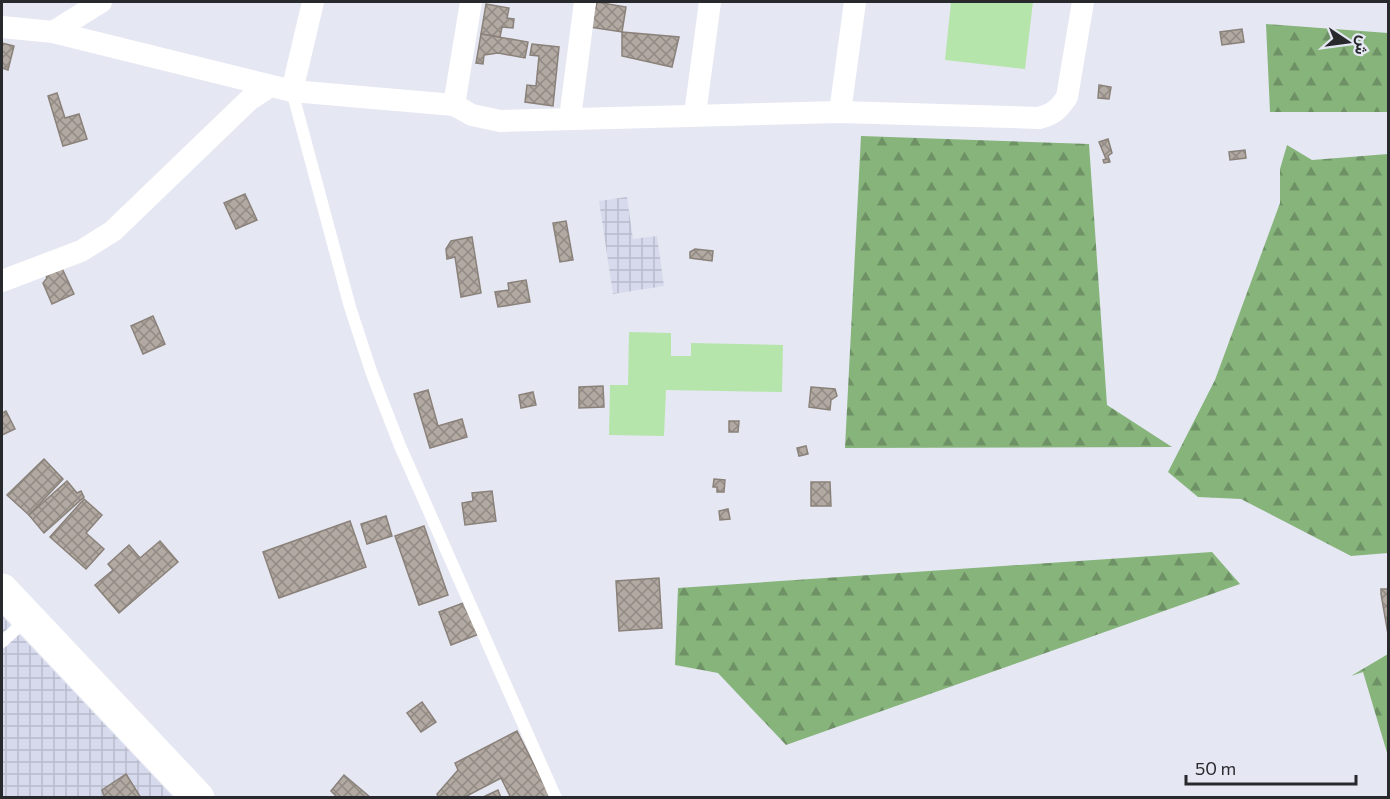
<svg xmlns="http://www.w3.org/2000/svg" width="1390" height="799" font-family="Commissioner,Vazirmatn,sans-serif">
	<defs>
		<pattern id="industrial-grid" width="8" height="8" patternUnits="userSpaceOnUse" patternTransform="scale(1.5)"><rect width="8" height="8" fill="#d6daec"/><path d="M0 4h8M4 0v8" fill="none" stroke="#b8bbcb"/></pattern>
		<pattern id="forest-firs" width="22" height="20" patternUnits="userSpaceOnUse" patternTransform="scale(1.5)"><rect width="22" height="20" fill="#86b47b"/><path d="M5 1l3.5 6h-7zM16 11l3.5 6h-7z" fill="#6e9265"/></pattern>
		<pattern id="building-cross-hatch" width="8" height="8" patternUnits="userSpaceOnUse" patternTransform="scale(1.5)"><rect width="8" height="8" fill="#b2aaa2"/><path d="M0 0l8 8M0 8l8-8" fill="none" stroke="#918a84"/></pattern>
	</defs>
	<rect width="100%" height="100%" fill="#e5e7f2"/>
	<!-- industrial -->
	<g fill="url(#industrial-grid)">
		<polygon points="627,197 633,239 657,236 664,286 613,294 599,201"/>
		<polygon points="2,616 173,797 2,797"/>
	</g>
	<!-- forest -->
	<g fill="url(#forest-firs)">
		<polygon points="1266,24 1388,33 1388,112 1270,112"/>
		<polygon points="861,136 1089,144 1107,405 1172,447 845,448"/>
		<polygon points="1287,145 1312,160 1388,154 1388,553 1351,556 1241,499 1198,497 1168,472 1215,380 1280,203 1280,169"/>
		<polygon points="1212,552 1240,584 786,745 718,673 675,665 678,588"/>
		<polygon points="1388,654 1388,756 1363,672 1351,676"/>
	</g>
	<!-- park -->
	<g fill="#b6e5ab">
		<polygon points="951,2 1033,2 1025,69 945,60"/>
		<polygon points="629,332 671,333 671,356 691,356 691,343 783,345 782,392 666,390 664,436 609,435 610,385 628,385"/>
	</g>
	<!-- building -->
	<g fill="url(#building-cross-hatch)" stroke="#8a817a" stroke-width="1.5">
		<polygon points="597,2 626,7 622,32 590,27 589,7 596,8"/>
		<polygon points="486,4 509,8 507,18 514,19 513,28 502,27 500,37 481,34"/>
		<polygon points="1242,29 1244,42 1222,45 1220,32"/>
		<polygon points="622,32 679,37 672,67 622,56"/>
		<polygon points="481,34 528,42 525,58 498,53 484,55 483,64 476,63"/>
		<polygon points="2,43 14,46 8,70 2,68"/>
		<polygon points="532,44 559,47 553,106 525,102 527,85 536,86 539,56 530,55"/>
		<polygon points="1099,85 1111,87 1109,99 1098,98"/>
		<polygon points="57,93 65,118 79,114 87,139 63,146 48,96"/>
		<polygon points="1108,139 1112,153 1108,156 1110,162 1104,163 1103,160 1106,159 1099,142"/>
		<polygon points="1245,150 1246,158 1230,160 1229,152"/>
		<polygon points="245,194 257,220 236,229 224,203"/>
		<polygon points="566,221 573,260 560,262 553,223"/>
		<polygon points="472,237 481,293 461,297 455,257 447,259 446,249 451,241"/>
		<polygon points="695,249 713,251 712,261 690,258 690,252"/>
		<polygon points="60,264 74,294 52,304 43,283 47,278 44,271"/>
		<polygon points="526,280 530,302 498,307 495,292 509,290 508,283"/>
		<polygon points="153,316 165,344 143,354 131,326"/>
		<polygon points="603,386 604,407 579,408 579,387"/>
		<polygon points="811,387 835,389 837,396 831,400 830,410 809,407"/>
		<polygon points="428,390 438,426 462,419 467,437 430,448 414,394"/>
		<polygon points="533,392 536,405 521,408 519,395"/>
		<polygon points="6,411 15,429 2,435 2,413"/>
		<polygon points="729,421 739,421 738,432 729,432"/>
		<polygon points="806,446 808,454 799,456 797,448"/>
		<polygon points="44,459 63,479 29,515 7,495"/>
		<polygon points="714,479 725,480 724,492 717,492 717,487 713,487"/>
		<polygon points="67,481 77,493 81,491 84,497 44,533 29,515"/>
		<polygon points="811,482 830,482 831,506 811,506"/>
		<polygon points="492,491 496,521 465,525 462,503 473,501 472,493"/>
		<polygon points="84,499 102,515 86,533 104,549 86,569 50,537"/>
		<polygon points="728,509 730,519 720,520 719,511"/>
		<polygon points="386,516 392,536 367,544 361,524"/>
		<polygon points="350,521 366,567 279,598 263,552"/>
		<polygon points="424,526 448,595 419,605 395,536"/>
		<polygon points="160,541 178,562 119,613 95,585 113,570 108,564 129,545 140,558"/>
		<polygon points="659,578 662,628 619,631 616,581"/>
		<polygon points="1381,589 1388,589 1388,634 1381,594"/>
		<polygon points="466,602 479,634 451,645 439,612"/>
		<polygon points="422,702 436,722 421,732 407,713"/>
		<polygon points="517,731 551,798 511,798 501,778 463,798 439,798 437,794 458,770 455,763"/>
		<polygon points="126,774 141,798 105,798 102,790"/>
		<polygon points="344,775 370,797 370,798 338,798 331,791"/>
		<polygon points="498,790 501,798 481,798"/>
	</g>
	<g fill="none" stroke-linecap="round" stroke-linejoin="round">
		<!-- lane -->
		<g stroke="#fff" stroke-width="12">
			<polyline points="292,91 350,307 372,374 400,446 556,798"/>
			<polyline points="2,642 27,619"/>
		</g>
		<!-- street -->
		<g stroke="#fff" stroke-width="22">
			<path d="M2 27 53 32 292 91 454 105 472 115 500 121 840 112 1039 118C1054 114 1059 109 1067 97L1083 2"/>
			<polyline points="53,32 101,2"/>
			<polyline points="292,91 313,2"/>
			<polyline points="454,105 471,2"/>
			<polyline points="840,112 855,2"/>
			<polyline points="695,114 710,2"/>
			<polyline points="570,118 585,2"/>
			<polyline points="2,281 81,251 113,231 249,100 270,86"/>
		</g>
		<!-- secondary -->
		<polyline stroke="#fff" stroke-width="33" points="2,590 198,798"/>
	</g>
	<!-- border -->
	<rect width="1390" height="799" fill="none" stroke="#28292d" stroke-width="6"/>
	<!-- north arrow -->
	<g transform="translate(1348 42) rotate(103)" stroke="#e5e7f2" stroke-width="4.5" paint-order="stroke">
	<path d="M0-4.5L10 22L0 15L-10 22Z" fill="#28292d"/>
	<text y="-9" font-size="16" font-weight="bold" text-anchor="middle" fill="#28292d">ش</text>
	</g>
	<!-- scale -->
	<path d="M1186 775v9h170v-9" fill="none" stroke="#28292d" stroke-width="3"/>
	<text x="1195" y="775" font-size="18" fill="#28292d" stroke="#e5e7f2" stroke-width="4.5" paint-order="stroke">50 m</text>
</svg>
